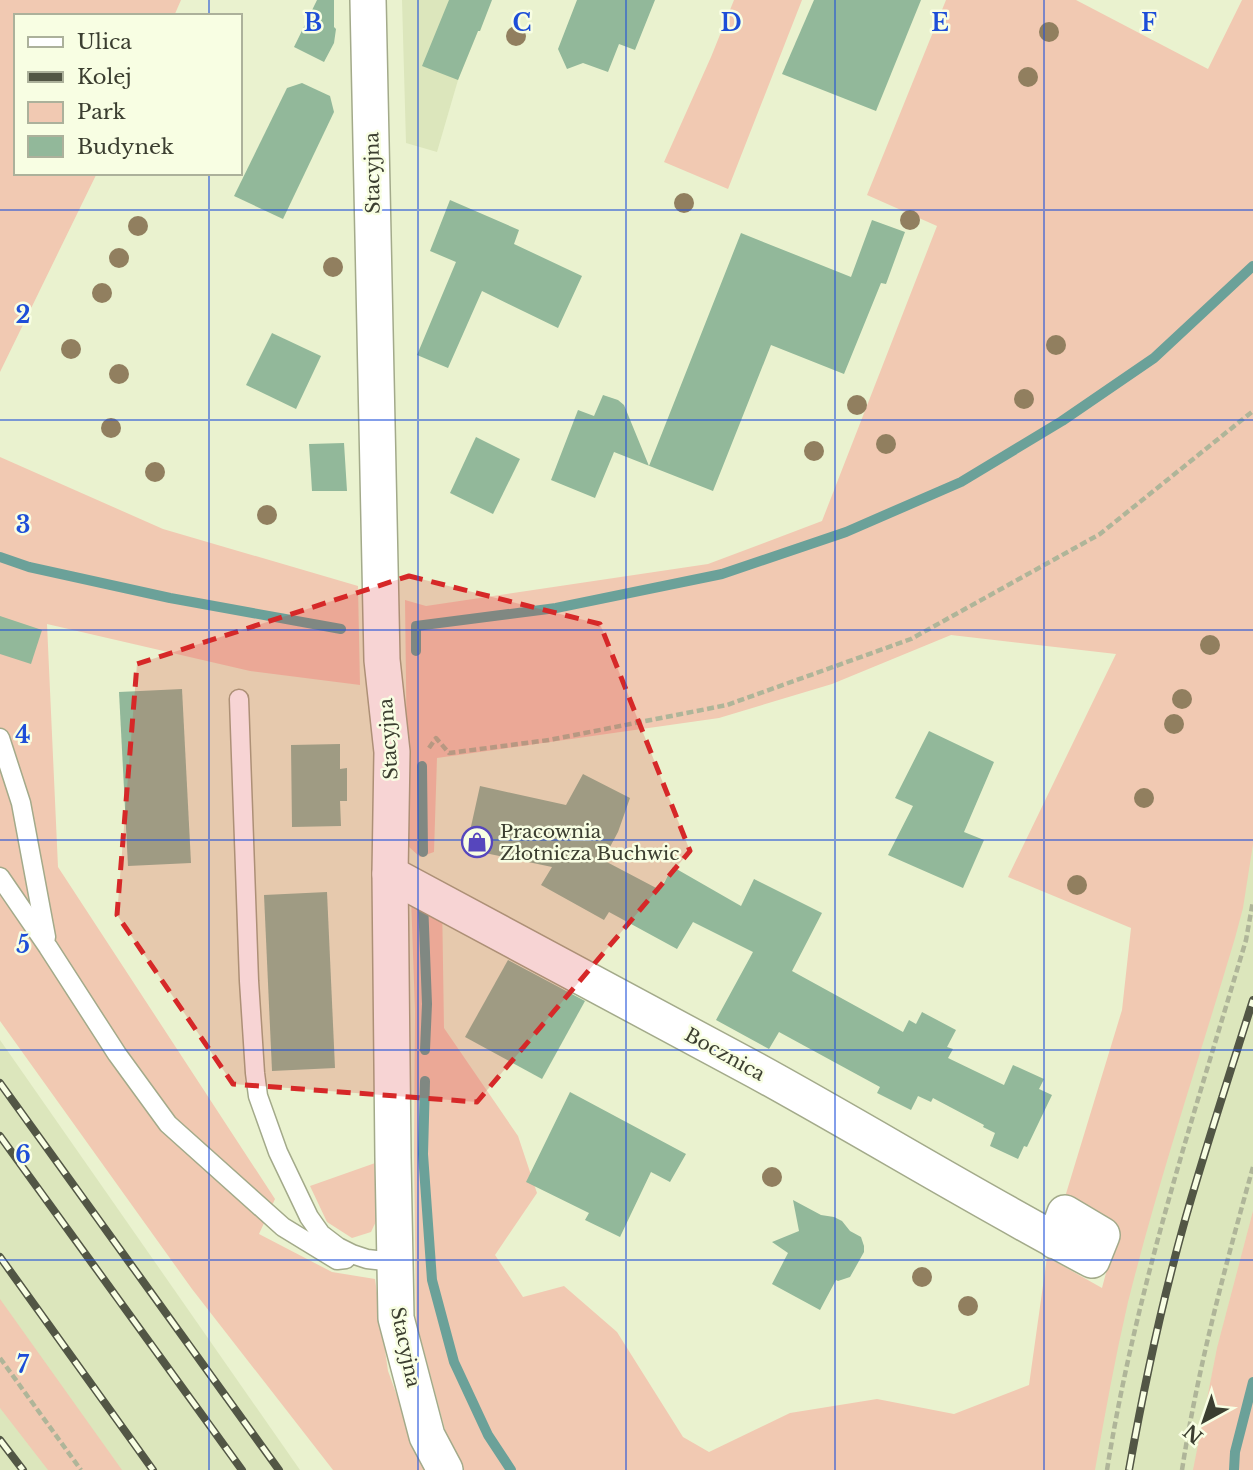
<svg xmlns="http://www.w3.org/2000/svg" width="1253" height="1470" font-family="'Libre Baskerville',serif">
	<rect width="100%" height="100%" fill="#eaf2cf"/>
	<!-- built -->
	<g fill="#dce6bc">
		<polygon points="402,0 491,0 480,31 478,31 458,80 437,152 406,143"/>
		<polygon points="1253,801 1253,1470 1083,1470"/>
		<polygon points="0,1040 300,1470 0,1470"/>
	</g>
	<!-- green -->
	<g fill="#f1c9b2">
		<polygon points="0,0 181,0 174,16 16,16 16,173 97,173 0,372"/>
		<polygon points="734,0 802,0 728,189 664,162 711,57"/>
		<path d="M946 0H1076L1208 69 1242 0H1253V844L1243 908 1235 938C1199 1059 1159 1179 1128 1302 1115 1358 1105 1414 1095 1470H464L448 1441 416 1321 414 1152 415 1011 411 897 442 898 444 1028 518 1136 537 1193 495 1255 523 1297 564 1286 617 1332 683 1437 709 1452 790 1413 877 1399 954 1414 1029 1385 1047 1257 1102 1288 1116 1235 1065 1197 1122 1010 1131 928 1008 877 1116 654 951 635 832 684 719 718 437 758 434 852 420 857 408 846 405 600 426 606 708 564 822 521 937 226 867 195Z"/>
		<polygon points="0,457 163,529 358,586 360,685 250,671 47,624 58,867 275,1199 259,1234 332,1272 375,1279 388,1371 424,1470 333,1470 192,1289 0,1021"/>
		<polygon points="378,1162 380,1213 371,1232 352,1238 327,1222 310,1186"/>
		<polygon points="1253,1211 1253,1470 1193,1470 1217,1348"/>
		<polygon points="0,1299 122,1470 48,1470 0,1408"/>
	</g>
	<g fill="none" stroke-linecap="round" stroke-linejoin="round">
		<!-- stream -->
		<g stroke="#6ba199" stroke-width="10">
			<polyline points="0,557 29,567 170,598 341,629"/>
			<polyline points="416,651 416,626 556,608 722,574 846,532 961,482 1062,421 1154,358 1253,266"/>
			<polyline points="422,766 423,852"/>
			<polyline points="423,901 427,1004 425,1050"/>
			<polyline points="425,1081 423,1154 432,1280 454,1362 488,1435 511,1470"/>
			<polyline points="1234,1470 1235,1452 1253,1382"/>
		</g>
	</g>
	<!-- building -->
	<g fill="#92b89a">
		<polygon points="317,0 334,0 334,27 336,29 334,43 324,62 294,47"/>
		<polygon points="449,0 492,0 480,31 478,31 458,80 422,66"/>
		<polygon points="577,0 655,0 635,50 619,44 608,72 583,63 567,69 558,49"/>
		<polygon points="814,0 921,0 876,111 782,74"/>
		<polygon points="302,83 330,96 334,112 283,219 234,196 287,88"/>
		<polygon points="450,200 519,230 514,244 582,276 558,328 482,291 448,368 417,355 456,262 430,251"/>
		<polygon points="872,220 905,232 886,284 881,283 844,374 771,345 713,491 614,452 595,498 551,480 578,410 594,416 603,395 618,400 624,405 649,466 741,233 851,277"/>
		<polygon points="272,333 321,356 296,409 246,385"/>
		<polygon points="476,437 520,459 493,514 450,493"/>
		<polygon points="344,443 347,491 312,491 309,444"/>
		<polygon points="0,616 42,630 31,664 0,654"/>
		<polygon points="182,689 191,863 128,866 119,692"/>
		<polygon points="929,731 994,762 964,832 984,840 963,888 888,855 913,806 895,798"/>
		<polygon points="340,744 340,769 347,768 347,801 340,801 341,826 292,827 291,745"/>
		<polygon points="583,774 630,798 618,832 603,860 660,890 673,867 741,906 754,879 822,913 792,971 903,1032 909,1020 916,1024 922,1012 956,1030 947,1047 953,1049 948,1058 1004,1085 1013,1065 1044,1079 1039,1089 1052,1095 1027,1147 1024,1146 1018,1159 990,1146 995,1133 983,1127 984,1125 933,1098 931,1102 918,1096 911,1110 877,1093 880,1087 779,1032 769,1049 716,1020 753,952 693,922 677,949 609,912 604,920 541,885 552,867 466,849 480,786 566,805"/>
		<polygon points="327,892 335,1068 272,1071 264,895"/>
		<polygon points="508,960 585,1001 542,1079 465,1037"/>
		<polygon points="570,1092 686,1154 670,1182 651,1172 620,1237 585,1220 589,1213 526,1182"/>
		<polygon points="793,1200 821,1215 834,1217 842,1221 850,1231 861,1237 864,1246 864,1252 850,1277 838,1281 836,1280 820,1310 772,1284 788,1253 772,1242 799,1231"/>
	</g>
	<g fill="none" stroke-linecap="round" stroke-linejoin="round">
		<!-- service casing -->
		<g stroke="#a3aa8a" stroke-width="21">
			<g id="service">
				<polyline points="239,699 249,981 255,1073 258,1096 278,1152 309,1217 321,1234 338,1247 352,1254 367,1259 394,1262"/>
				<polyline points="0,738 21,803 46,937"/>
				<polyline points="0,877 48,947 117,1054 168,1124 283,1227 337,1260 346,1259"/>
			</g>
		</g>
		<!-- minor casing -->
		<g stroke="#a3aa8a" stroke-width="38">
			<g id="minor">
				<polyline points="368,0 382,660 392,752 390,874 393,1158 396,1318 427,1436 445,1470"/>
				<path d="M390 874C512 939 634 1004 755 1070 868 1132 978 1200 1092 1260L1102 1235 1065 1213 1055 1241"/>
			</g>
		</g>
		<!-- path -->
		<g stroke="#afb599" stroke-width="4.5" stroke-dasharray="7 3.5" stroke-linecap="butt">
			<polyline points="429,748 436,738 449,753 549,740 727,705 911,639 1100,534 1253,411"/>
			<polyline points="0,1358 81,1470"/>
			<path d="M1107 1470C1136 1289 1194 1115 1246 940L1253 901"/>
			<path d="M1182 1470C1198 1367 1225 1267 1253 1167"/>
		</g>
		<!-- service -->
		<use href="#service" stroke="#fff" stroke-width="18"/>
		<!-- minor -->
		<use href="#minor" stroke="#fff" stroke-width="35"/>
		<!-- rail casing -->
		<g stroke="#525645" stroke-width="8">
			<g id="rail">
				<polyline points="0,1083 279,1470"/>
				<polyline points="0,1136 242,1470"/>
				<polyline points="0,1257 153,1470"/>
				<polyline points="0,1440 23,1470"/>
				<path d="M1129 1470C1144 1386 1162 1302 1185 1220 1206 1146 1230 1073 1253 1000"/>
			</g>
		</g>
		<!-- rail -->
		<use href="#rail" stroke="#f8fee3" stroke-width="5" stroke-dasharray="16" stroke-linecap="butt"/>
	</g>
	<!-- trees -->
	<g fill="#917f5f">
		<circle cx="1049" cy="32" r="10"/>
		<circle cx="516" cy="36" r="10"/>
		<circle cx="1028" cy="77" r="10"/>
		<circle cx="684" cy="203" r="10"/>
		<circle cx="910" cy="220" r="10"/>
		<circle cx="138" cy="226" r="10"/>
		<circle cx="119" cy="258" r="10"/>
		<circle cx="333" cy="267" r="10"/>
		<circle cx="102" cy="293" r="10"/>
		<circle cx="1056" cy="345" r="10"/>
		<circle cx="71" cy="349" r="10"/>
		<circle cx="119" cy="374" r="10"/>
		<circle cx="1024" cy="399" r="10"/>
		<circle cx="857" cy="405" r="10"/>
		<circle cx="111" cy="428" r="10"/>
		<circle cx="886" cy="444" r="10"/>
		<circle cx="814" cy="451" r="10"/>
		<circle cx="155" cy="472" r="10"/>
		<circle cx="267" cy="515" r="10"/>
		<circle cx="1210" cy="645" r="10"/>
		<circle cx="1182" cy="699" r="10"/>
		<circle cx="1174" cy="724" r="10"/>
		<circle cx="1144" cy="798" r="10"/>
		<circle cx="1077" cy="885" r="10"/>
		<circle cx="772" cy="1177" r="10"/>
		<circle cx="922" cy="1277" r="10"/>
		<circle cx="968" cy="1306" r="10"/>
	</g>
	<!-- marked area -->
	<path fill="#d62828" fill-opacity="0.2" stroke="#d62828" stroke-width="5" stroke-dasharray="14 9" stroke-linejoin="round" d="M409 576 600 624 690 851 477 1102 233 1084 117 915 137 664Z"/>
	<!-- grid -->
	<path fill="none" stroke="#1d4ed8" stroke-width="2" stroke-opacity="0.55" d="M209 0V16M418 0V1470M626 0V1470M835 0V1470M1044 0V1470M209 173V1470M0 210H1253M0 420H1253M0 630H1253M0 840H1253M0 1050H1253M0 1260H1253"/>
	<!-- icons -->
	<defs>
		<g id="shop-ring" transform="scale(1.575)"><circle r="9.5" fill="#f8fee3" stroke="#5646bd" stroke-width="1.5"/><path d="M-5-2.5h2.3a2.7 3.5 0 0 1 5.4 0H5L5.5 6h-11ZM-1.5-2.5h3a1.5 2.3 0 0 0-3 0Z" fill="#5646bd"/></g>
	</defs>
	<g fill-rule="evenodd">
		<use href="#shop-ring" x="477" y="842"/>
	</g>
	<g text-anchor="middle" stroke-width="5" stroke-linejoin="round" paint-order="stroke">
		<!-- street labels -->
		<g font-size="19" fill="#3b3e30" stroke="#f8fee3">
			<text transform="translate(372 173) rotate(-91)" y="7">Stacyjna</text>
			<text transform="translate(388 739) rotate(-94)" y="7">Stacyjna</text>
			<text transform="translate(725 1054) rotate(29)" y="7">Bocznica</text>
			<text transform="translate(406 1347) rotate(78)" y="7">Stacyjna</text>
		</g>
		<!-- poi labels -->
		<g font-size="19" fill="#3b3e30" stroke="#f8fee3" text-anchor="start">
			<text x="500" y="838">Pracownia<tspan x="500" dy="22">Złotnicza Buchwic</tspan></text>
		</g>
	</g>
	<g font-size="23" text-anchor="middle" font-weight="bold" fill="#1d4ed8" stroke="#f8fee3" stroke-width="5" stroke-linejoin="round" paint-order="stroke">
		<text x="313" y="31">B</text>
		<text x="522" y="31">C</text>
		<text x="731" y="31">D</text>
		<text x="940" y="31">E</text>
		<text x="1149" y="31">F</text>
		<text x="23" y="323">2</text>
		<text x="23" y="533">3</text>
		<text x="23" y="743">4</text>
		<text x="23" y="953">5</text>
		<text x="23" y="1163">6</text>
		<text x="23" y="1373">7</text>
	</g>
	<!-- legend -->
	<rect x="14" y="14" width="228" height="161" fill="#f8fee3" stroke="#acb19b" stroke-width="2"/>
	<rect x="28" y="37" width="35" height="10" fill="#ffffff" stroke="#acb19b" stroke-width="2"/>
	<text x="77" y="49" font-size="21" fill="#3b3e30">Ulica</text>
	<rect x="28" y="72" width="35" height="10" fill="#525645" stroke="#acb19b" stroke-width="2"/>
	<text x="77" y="84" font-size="21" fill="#3b3e30">Kolej</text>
	<rect x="28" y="102" width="35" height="21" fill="#f1c9b2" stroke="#acb19b" stroke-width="2"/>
	<text x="77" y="119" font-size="21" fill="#3b3e30">Park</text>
	<rect x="28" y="136" width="35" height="21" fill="#92b89a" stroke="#acb19b" stroke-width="2"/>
	<text x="77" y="154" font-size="21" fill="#3b3e30">Budynek</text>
	<!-- north arrow -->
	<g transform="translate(1204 1421) rotate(220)" stroke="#f8fee3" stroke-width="5" paint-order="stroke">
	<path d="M0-5L12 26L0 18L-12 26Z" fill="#3b3e30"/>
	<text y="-10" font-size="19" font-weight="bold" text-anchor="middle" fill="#3b3e30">N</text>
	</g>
</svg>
